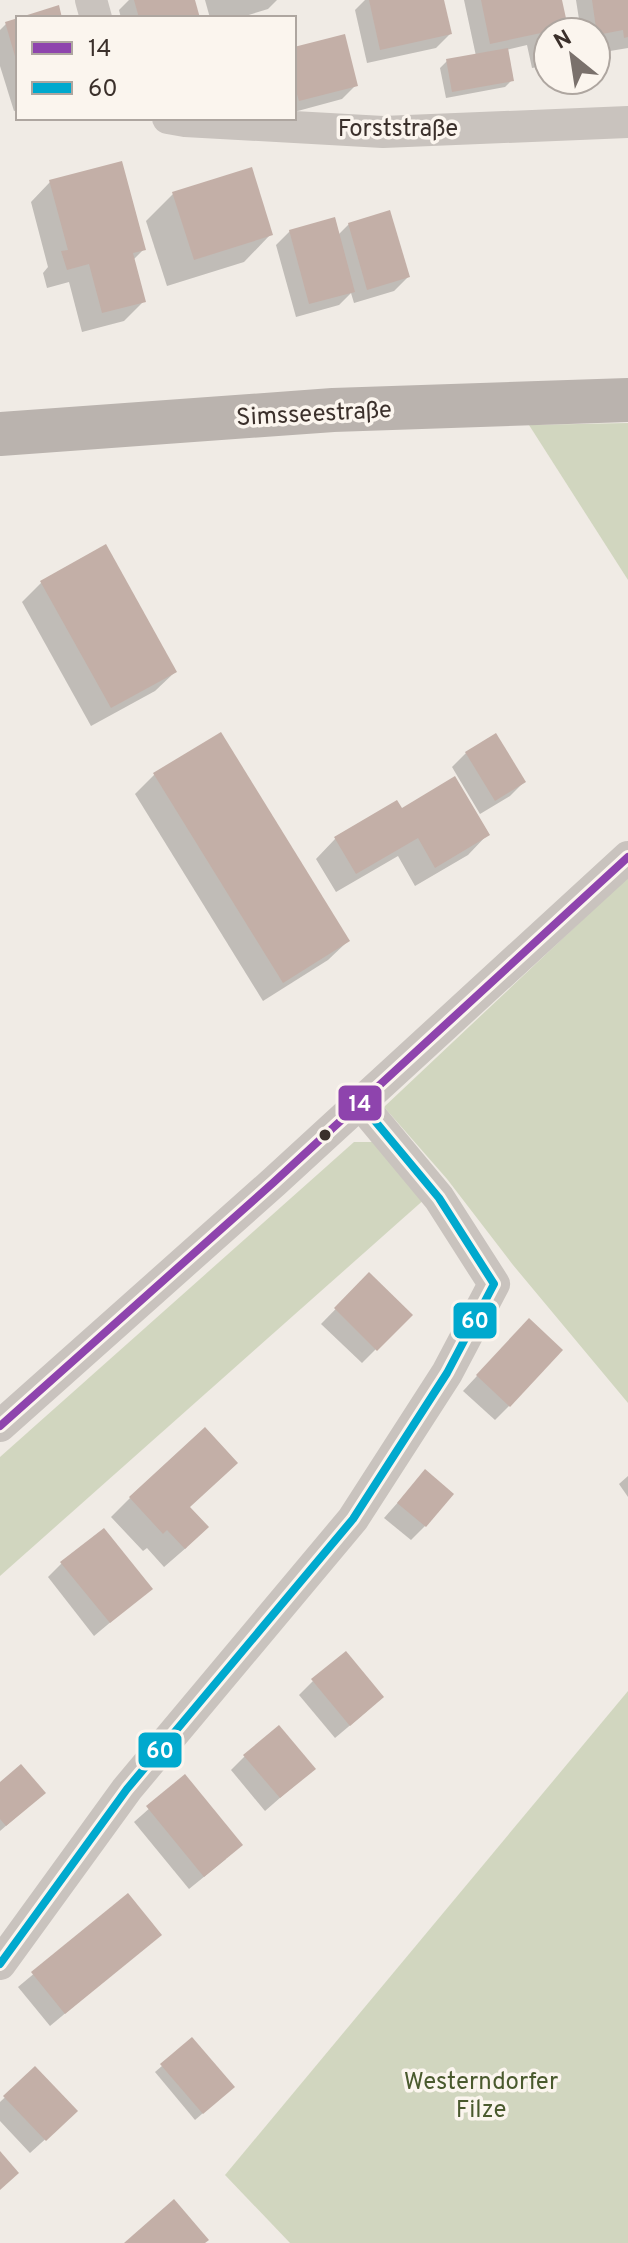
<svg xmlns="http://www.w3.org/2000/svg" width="628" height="2243" font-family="Overpass,sans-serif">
	<rect width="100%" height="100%" fill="#f0ebe5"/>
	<!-- green -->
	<g fill="#d1d6bf">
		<polygon points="628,423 628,580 529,425"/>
		<polygon points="628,877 628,1403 513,1265 447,1179 384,1107"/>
		<polygon points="354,1142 373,1142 427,1197 0,1576 0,1457"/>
		<polygon points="628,1691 628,2243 290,2243 225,2175"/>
	</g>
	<!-- shadow -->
	<g fill="#0003">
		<polygon points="129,0 193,0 198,18 121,18 119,10"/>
		<polygon points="205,0 277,0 268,9 239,18 210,18"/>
		<polygon points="365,0 442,0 450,34 436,48 367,63 355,10"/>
		<polygon points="464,0 560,0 567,32 548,32 548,65 532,68 527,45 506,50 512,80 505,87 446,98 440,68 447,61 476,56"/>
		<polygon points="576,0 628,0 628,48 610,51 609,43 596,46 596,32 581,32"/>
		<polygon points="18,20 18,110 14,111 0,66 0,30 6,24"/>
		<polygon points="294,49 356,85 342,99 294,112"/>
		<polygon points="50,182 144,249 133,260 144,301 124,321 82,332 69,282 47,288 43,273 48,267 31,202"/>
		<polygon points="173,194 271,234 244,262 167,286 146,221"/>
		<polygon points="349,224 408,277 394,291 354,303 351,293 339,305 296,317 276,245 290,231 338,235"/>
		<polygon points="42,582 175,672 155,691 91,726 22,602"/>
		<polygon points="466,753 524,782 510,796 480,814 452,767"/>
		<polygon points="155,774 348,941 328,960 263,1001 135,794"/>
		<polygon points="401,810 487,835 468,855 415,886 398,856 336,892 316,859 335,839"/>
		<polygon points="369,1275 410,1315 362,1363 321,1324"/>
		<polygon points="515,1335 509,1406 495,1420 463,1391"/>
		<polygon points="425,1472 425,1526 411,1540 384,1518"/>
		<polygon points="628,1476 628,1497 619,1484"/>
		<polygon points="130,1498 188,1508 187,1547 164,1567 147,1548 143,1551 111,1517"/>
		<polygon points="62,1563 150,1589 94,1636 48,1577"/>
		<polygon points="313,1681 367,1711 335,1738 299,1695"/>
		<polygon points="245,1756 313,1769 265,1811 231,1770"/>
		<polygon points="185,1777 226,1859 189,1889 134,1822"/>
		<polygon points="0,1785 29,1806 0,1831"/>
		<polygon points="127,1896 159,1935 50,2026 18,1987"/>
		<polygon points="162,2066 225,2094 195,2120 155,2072"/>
		<polygon points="35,2069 61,2125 30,2153 0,2121 0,2102"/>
	</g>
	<!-- building -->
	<g fill="#c3afa7">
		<polygon points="134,0 195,0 200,18 139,18"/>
		<polygon points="369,0 444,0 452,34 380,50"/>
		<polygon points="481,0 562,0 569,32 548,32 548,58 541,33 490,44"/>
		<polygon points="592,0 628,0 628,37 624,38 623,30 597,35"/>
		<polygon points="59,5 62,18 21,18 21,17"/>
		<polygon points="18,18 18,63 17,63 5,22"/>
		<polygon points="345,34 358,86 299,101 294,84 294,47"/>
		<polygon points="508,48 514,81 452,92 446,59"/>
		<polygon points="122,161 146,250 133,253 146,302 102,313 89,264 67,270 61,251 68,250 49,180"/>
		<polygon points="252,167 273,235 194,260 172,192"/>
		<polygon points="390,210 410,277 367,290 348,223"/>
		<polygon points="335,217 355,292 309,304 289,230"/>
		<polygon points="106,544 177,672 111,708 40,581"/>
		<polygon points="221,732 350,941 283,983 153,773"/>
		<polygon points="496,733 526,782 495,801 465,752"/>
		<polygon points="455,776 490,835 435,868 418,838 356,874 334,837 397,800 402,808"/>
		<polygon points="369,1272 413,1315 377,1351 334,1308"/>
		<polygon points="529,1318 563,1350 510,1407 476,1375"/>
		<polygon points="205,1427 238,1463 190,1507 209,1527 185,1549 167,1530 163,1534 129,1497"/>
		<polygon points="425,1469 454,1494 426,1527 397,1503"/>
		<polygon points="104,1528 153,1589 110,1623 60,1562"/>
		<polygon points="346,1651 384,1697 350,1726 311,1679"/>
		<polygon points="279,1725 316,1769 280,1798 243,1755"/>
		<polygon points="21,1764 46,1793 6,1826 0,1819 0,1782"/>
		<polygon points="185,1774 243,1845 204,1877 146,1806"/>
		<polygon points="128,1893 162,1935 65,2014 31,1972"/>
		<polygon points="192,2037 235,2087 203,2114 160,2064"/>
		<polygon points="35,2066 78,2111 46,2141 3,2096"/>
		<polygon points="0,2151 19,2173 0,2190"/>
		<polygon points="174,2199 209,2240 205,2243 124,2243"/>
	</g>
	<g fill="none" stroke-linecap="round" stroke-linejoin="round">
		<!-- street -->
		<g stroke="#c9c3be" stroke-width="32">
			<polyline points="91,0 96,18"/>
			<polyline points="168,118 185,121 383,132 628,122"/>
			<polyline points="0,1426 274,1182 628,857"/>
			<polyline points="0,1964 127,1789 353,1519 447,1373 494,1284 439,1198 360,1103"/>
		</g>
		<!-- secondary -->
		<polyline stroke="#bab3ae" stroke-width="44" points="0,434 333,410 628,400"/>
		<!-- bus-1 casing -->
		<g stroke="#fbf5ee" stroke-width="14">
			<polyline id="bus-1" points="0,1426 274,1182 628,857"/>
		</g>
		<!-- bus-2 casing -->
		<g stroke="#fbf5ee" stroke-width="14">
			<polyline id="bus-2" points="0,1964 127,1789 353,1519 447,1373 494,1284 439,1198 360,1103"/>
		</g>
		<!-- bus-1 -->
		<use href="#bus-1" stroke="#8e44ad" stroke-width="8"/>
		<!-- bus-2 -->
		<use href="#bus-2" stroke="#00a9ce" stroke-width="8"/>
	</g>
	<!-- markers -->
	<circle fill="#3b302b" stroke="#fbf5ee" stroke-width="3" cx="325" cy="1135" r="7"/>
	<g text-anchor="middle" stroke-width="7" stroke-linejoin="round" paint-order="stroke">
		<!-- street labels -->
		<g font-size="24" fill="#3b302b" stroke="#fbf5ee">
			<text x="398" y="136">Forststraße</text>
			<text transform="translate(314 413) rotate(-3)" y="8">Simsseestraße</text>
		</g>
		<!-- park labels -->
		<g font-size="24" fill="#4a5a2e" stroke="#fbf5ee">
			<text x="481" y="2089">Westerndorfer<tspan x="481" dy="28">Filze</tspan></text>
		</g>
	</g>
	<g stroke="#fbf5ee" stroke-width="3">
		<rect x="337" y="1084" width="46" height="38" rx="8" fill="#8e44ad"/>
		<rect x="452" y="1301" width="46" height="39" rx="8" fill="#00a9ce"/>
		<rect x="137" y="1731" width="46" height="38" rx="8" fill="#00a9ce"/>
	</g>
	<g font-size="22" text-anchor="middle" font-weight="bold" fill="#fff">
		<text x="360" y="1111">14</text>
		<text x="475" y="1328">60</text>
		<text x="160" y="1758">60</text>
	</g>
	<!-- legend -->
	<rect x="16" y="16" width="280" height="104" fill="#fbf5ee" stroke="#aea6a0" stroke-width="2"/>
	<rect x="32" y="42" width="40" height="12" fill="#8e44ad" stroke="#aea6a0" stroke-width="2"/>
	<text x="88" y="56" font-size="24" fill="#3b302b">14</text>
	<rect x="32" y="82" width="40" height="12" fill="#00a9ce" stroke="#aea6a0" stroke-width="2"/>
	<text x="88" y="96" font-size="24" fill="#3b302b">60</text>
	<!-- north arrow -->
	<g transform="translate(572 56) rotate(330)"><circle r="38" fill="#fbf5ee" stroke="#aea6a0" stroke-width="2"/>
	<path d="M0-6L14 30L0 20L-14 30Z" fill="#7a716c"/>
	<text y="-12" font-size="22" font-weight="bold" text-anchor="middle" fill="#3b302b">N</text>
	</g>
</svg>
